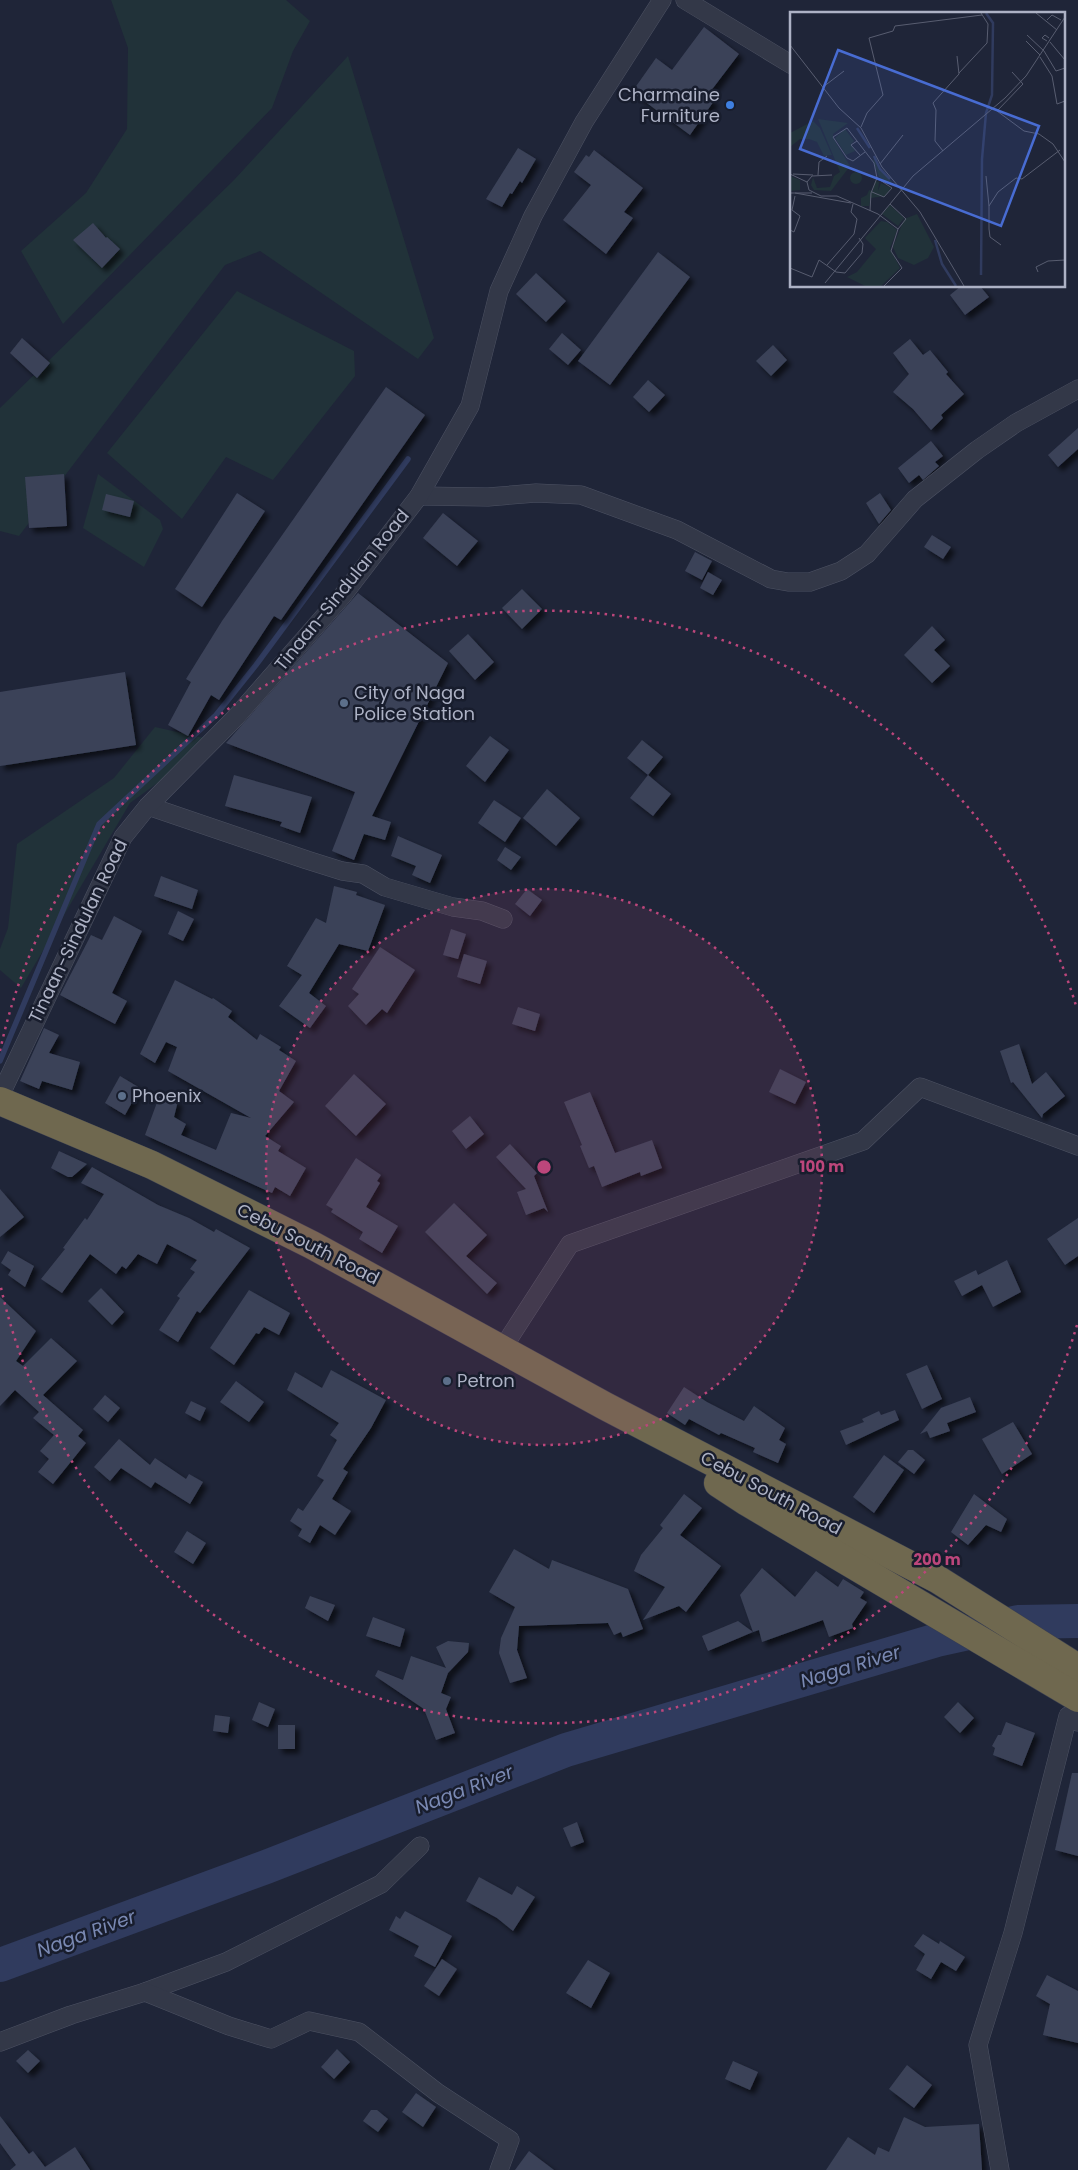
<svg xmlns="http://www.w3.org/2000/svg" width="1078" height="2170" font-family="Poppins,sans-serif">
	<defs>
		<filter id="shadow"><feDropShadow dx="4.5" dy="4.5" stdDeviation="2.5" flood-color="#0009"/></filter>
	</defs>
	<rect width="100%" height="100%" fill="#1f2538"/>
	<!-- green -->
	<g fill="#213239">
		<polygon points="111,0 286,0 310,21 293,51 272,108 63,324 21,251 86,193 127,129 128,48"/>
		<polygon points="348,56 434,338 418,359 260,251 225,265 19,536 0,531 0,408 234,180"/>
		<polygon points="237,291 354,351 355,376 273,480 226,457 182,519 107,453"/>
		<polygon points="98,474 160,520 163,529 144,567 83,528"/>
		<polygon points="155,727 204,738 167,776 130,803 21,988 0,970 0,949 8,928 17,844 114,778"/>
	</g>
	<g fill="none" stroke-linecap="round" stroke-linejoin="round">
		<!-- stream -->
		<polyline stroke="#303b5e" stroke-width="5.5" points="0,1061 99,824 216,715 256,665 408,459"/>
		<!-- river -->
		<polyline stroke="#303b5e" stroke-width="34" points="0,1965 266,1867 566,1750 937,1640 1018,1622 1078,1621"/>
	</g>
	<!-- building -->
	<g fill="#3b4258" filter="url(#shadow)">
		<polygon points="704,27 739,54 707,96 714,101 690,135 632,92 656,58 672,70"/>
		<polygon points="518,148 536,159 522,183 520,181 512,194 510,193 502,207 486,199"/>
		<polygon points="594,150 643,188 624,212 633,218 606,254 563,220 591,185 574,172 586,155 589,157"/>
		<polygon points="93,223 106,238 107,237 120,249 102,268 73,240"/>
		<polygon points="658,252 690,277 610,385 578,361"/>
		<polygon points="536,273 566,301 546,322 516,294"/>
		<polygon points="961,286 980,286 989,297 965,315 950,295"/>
		<polygon points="562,333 581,350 568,365 549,349"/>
		<polygon points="22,338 50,363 37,378 10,353"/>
		<polygon points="910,339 923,355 930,350 948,372 946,374 964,394 941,415 943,418 931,430 913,409 893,392 909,374 893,353"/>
		<polygon points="773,345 787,360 771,376 756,361"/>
		<polygon points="648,380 665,395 649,412 633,397"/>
		<polygon points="386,387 425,415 281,620 274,616 219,700 211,695 188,736 168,725 191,682 186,679 222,621"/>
		<polygon points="1078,428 1078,449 1058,467 1048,455"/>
		<polygon points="931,441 943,456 935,462 939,466 923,480 919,475 909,483 898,468"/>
		<polygon points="64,474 67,526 29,528 25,477"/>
		<polygon points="237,493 265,511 202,607 175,589"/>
		<polygon points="880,493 891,510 879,524 866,503"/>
		<polygon points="106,494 134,501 130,517 102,510"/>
		<polygon points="443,513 478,541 457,566 423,538"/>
		<polygon points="932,535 951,547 943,559 924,547"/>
		<polygon points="695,552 712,561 702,580 685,571"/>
		<polygon points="708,572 722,580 713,595 700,588"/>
		<polygon points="522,589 542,609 522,629 502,608"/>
		<polygon points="358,593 448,663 372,816 391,822 385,840 364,834 354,860 332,851 355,792 226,743"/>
		<polygon points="932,626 945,640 934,650 950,666 932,683 904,655"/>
		<polygon points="468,634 494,662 475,680 449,651"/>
		<polygon points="125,672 136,745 0,766 0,692"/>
		<polygon points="490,736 509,750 485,782 466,766"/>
		<polygon points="642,740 663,757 648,775 627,758"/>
		<polygon points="234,775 312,797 300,833 280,826 282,822 225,806"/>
		<polygon points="648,775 671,794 653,816 630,798"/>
		<polygon points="547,789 580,818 556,846 523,818"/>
		<polygon points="494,800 521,818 505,842 478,823"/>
		<polygon points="398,836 442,855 430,883 412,875 416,866 391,856"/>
		<polygon points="505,847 521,857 511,870 497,860"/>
		<polygon points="161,876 198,890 192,909 154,896"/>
		<polygon points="334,886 357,892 356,895 385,905 368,951 339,944 309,993 326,1006 310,1028 279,1006 302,975 287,966 316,918 326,923"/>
		<polygon points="527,889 542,900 530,916 515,904"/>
		<polygon points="178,911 194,919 183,941 168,934"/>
		<polygon points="114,916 142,931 112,993 127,1001 115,1024 60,995 91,935 102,940"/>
		<polygon points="451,929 466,934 458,959 443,955"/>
		<polygon points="380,947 415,970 387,1013 382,1009 366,1025 348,1006 359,994 352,989"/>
		<polygon points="464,954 487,961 480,984 457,977"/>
		<polygon points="175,980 212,999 213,998 232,1011 228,1017 257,1040 260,1034 281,1047 279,1050 296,1061 279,1091 294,1102 265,1136 281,1146 278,1151 306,1168 290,1196 275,1187 272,1193 145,1135 159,1097 178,1101 174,1117 186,1124 181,1135 216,1150 231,1113 251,1118 168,1071 177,1047 166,1042 155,1063 140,1054"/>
		<polygon points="518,1007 540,1014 535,1031 512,1024"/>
		<polygon points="44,1028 59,1035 49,1053 80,1062 72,1090 42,1081 39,1089 20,1081"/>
		<polygon points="1019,1044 1032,1084 1046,1072 1065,1096 1043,1114 1042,1118 1013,1082 1011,1083 1000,1051"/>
		<polygon points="780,1069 806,1082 795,1104 769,1092"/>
		<polygon points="354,1074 386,1104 356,1136 325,1106"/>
		<polygon points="120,1076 140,1088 125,1115 105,1103"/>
		<polygon points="590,1092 615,1153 652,1140 662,1168 641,1176 640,1172 602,1187 594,1166 589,1168 580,1146 582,1145 564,1102"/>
		<polygon points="470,1116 484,1134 466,1149 452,1131"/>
		<polygon points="510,1144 537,1173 534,1176 548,1212 544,1208 526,1215 517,1192 526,1189 496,1157"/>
		<polygon points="59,1151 87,1164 72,1177 68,1177 51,1168"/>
		<polygon points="356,1158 381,1175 377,1181 380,1183 366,1207 398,1226 382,1253 359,1239 363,1232 331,1212 333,1209 326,1205"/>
		<polygon points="92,1167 158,1205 189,1218 214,1232 216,1229 250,1248 200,1313 197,1311 178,1342 159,1330 180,1298 177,1296 195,1272 190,1269 197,1260 167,1244 157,1264 138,1254 126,1269 122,1266 116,1274 90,1254 62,1293 41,1279 65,1249 63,1248 85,1218 87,1220 104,1194 81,1183"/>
		<polygon points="0,1189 24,1217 0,1237"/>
		<polygon points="454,1203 487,1235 466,1256 497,1283 487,1294 425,1232"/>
		<polygon points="1078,1218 1078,1256 1065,1265 1047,1239"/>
		<polygon points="8,1251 34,1266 25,1287 8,1275 11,1270 1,1263"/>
		<polygon points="1007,1260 1021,1292 993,1307 982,1285 962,1296 954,1281 976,1270 978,1275"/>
		<polygon points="101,1288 124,1312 112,1325 88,1301"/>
		<polygon points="249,1290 290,1313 279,1335 264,1327 259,1334 256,1333 234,1365 210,1348"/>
		<polygon points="0,1297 36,1331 16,1361 23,1366 51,1338 77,1361 43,1395 83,1430 78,1436 86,1443 53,1484 38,1472 49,1459 40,1451 54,1435 33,1418 39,1412 15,1390 0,1406"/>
		<polygon points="927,1365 942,1399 922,1409 906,1374"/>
		<polygon points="331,1370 386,1400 371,1428 343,1469 348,1472 332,1499 351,1511 335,1535 320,1525 310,1543 298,1536 302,1529 290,1521 298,1508 303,1511 324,1480 317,1476 337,1440 330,1435 339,1423 287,1390 295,1372 322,1388"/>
		<polygon points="236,1381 264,1402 249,1422 220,1402"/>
		<polygon points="684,1387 707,1402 744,1421 754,1406 785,1428 779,1440 786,1444 778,1463 753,1452 755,1448 721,1433 719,1435 689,1419 685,1425 667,1413"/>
		<polygon points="105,1395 120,1408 108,1422 93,1409"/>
		<polygon points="970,1397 976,1412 947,1423 950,1431 930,1438 927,1431 920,1434 941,1408"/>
		<polygon points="191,1401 206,1408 200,1421 185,1413"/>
		<polygon points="895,1410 899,1420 846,1445 840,1431 864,1422 862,1419 879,1411 881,1415"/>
		<polygon points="1013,1422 1032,1454 1002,1474 982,1439"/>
		<polygon points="119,1439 150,1465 155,1458 186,1479 189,1474 203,1482 190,1504 155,1482 151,1488 121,1468 110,1481 94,1467"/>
		<polygon points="908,1450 913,1450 925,1460 914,1474 898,1462"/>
		<polygon points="884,1455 904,1470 874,1513 853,1497"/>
		<polygon points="684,1494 702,1508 680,1535 721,1566 686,1612 679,1606 643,1620 665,1587 634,1571 641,1555 663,1528 660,1525"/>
		<polygon points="974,1494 1007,1519 1001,1532 986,1525 968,1545 951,1532"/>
		<polygon points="187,1531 206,1543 193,1564 174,1552"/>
		<polygon points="514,1549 549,1569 552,1560 628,1589 643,1629 623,1637 621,1632 614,1635 608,1623 519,1626 517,1650 527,1678 510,1683 499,1653 501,1638 515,1607 489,1592"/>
		<polygon points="762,1568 795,1597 816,1571 838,1587 843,1579 864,1592 860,1598 867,1602 852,1624 853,1628 829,1637 823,1620 762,1642 759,1630 753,1632 740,1595"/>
		<polygon points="310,1596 335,1605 328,1621 305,1608"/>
		<polygon points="373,1617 405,1629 400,1647 366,1636"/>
		<polygon points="738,1621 753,1632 708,1651 702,1636"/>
		<polygon points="448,1641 469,1643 468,1652 448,1673 441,1693 451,1697 446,1709 455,1733 436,1740 424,1709 375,1676 378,1670 403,1680 411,1656 446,1668 436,1647"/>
		<polygon points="259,1702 275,1709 268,1727 252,1720"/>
		<polygon points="958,1702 974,1718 960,1733 944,1717"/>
		<polygon points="215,1715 230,1717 228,1733 213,1731"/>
		<polygon points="1006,1722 1035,1733 1022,1766 993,1755 995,1748 992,1746 998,1735 1001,1735"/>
		<rect x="278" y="1725" width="17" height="24"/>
		<polygon points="1072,1773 1078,1773 1078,1856 1055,1850"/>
		<polygon points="577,1822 584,1842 571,1847 563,1828"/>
		<polygon points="479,1877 512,1895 517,1886 535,1897 513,1931 497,1918 466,1901"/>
		<polygon points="405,1911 452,1936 435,1967 414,1956 419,1946 389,1930 396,1916 400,1919"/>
		<polygon points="923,1934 939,1944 940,1941 965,1957 956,1971 941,1962 931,1979 916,1970 925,1954 914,1946"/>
		<polygon points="442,1959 457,1969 439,1996 424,1986"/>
		<polygon points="588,1960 610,1973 591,2008 566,1993"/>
		<polygon points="1047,1975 1078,1991 1078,2043 1043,2035 1050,2004 1036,1996"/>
		<polygon points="337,2049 350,2062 334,2079 321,2067"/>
		<polygon points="28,2050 40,2061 28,2073 16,2061"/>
		<polygon points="733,2061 758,2072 750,2090 725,2079"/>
		<polygon points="907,2065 932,2085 914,2108 889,2089"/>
		<polygon points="416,2093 436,2107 423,2127 402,2112"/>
		<polygon points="371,2110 377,2110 388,2119 378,2132 363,2121"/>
		<polygon points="0,2116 29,2154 33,2151 45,2167 75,2147 90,2170 10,2170 16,2165 0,2143"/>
		<polygon points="904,2117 925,2127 979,2124 982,2170 826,2170 848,2137 875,2155 878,2147 889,2152"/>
		<polygon points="529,2151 554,2170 515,2170"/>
	</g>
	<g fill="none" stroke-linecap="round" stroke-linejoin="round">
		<!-- street casing -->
		<g stroke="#4d5263" stroke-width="19">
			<g id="street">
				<polyline points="685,0 792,65"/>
				<polyline points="419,496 488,497 536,493 581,495 677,530 771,579 788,582 810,582 841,571 867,554 915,499 977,450 1016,423 1078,389"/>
				<polyline points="148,806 307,860 342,871 363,874 385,887 453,907 482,911 503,919"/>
				<polyline points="0,1096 123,837 148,806 236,717 343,595 419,496 470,406 499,291 533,216 584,122 662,0"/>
				<polyline points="502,1349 570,1244 863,1141 920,1087 1078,1146"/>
				<polyline points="145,1992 226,1962 381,1884 420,1846"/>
				<polyline points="0,2042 71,2015 145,1992 229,2026 271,2039 309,2021 359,2032 438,2093 510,2140 499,2170"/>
				<polyline points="1000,2170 978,2045 1013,1933 1068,1716 1078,1722"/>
			</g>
		</g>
		<!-- highway casing -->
		<g stroke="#3a3f50" stroke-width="29">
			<g id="highway">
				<polyline points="0,1101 152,1165 312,1245 605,1406 937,1579 1078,1668"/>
				<polyline points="718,1483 747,1502 1078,1698"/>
			</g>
		</g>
		<!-- street -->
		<use href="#street" stroke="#333848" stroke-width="18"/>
		<!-- highway -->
		<use href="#highway" stroke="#6f684f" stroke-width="28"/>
	</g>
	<!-- distance rings -->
	<circle cx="544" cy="1167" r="278" fill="#bc467b" fill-opacity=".12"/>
	<g fill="none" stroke="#bc467b" stroke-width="2.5" stroke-dasharray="2.5 5">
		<circle cx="544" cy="1167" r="278"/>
		<path d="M1077 1325A556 556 0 0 1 0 1283M0 1051A556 556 0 0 1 1077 1009"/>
	</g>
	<!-- markers -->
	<circle fill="#3f7fe0" stroke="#181d2d" stroke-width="2" cx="730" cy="105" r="5"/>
	<g fill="#5c6f8a" stroke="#181d2d" stroke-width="2">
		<circle cx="344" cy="703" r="5"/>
		<circle cx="122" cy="1096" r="5"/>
		<circle cx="447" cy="1381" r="5"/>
	</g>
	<g text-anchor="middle" stroke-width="5" stroke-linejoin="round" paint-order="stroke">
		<!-- poi labels -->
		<g font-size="18" fill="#adb2c5" stroke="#181d2d" text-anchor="start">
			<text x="720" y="101" text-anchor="end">Charmaine<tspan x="720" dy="21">Furniture</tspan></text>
			<text x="354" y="699">City of Naga<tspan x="354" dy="21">Police Station</tspan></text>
			<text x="132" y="1102">Phoenix</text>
			<text x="457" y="1387">Petron</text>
		</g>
		<!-- street labels -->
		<g font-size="18" fill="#adb2c5" stroke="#181d2d">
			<text transform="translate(342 590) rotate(-51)" y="6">Tinaan-Sindulan Road</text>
			<text transform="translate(78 931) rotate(-64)" y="6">Tinaan-Sindulan Road</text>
			<text transform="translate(308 1244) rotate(27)" y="6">Cebu South Road</text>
			<text transform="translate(771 1493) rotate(28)" y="6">Cebu South Road</text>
		</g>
		<!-- water labels -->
		<g font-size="19" font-style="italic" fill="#7a89b3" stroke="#181d2d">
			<text transform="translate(850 1666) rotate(-17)" y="7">Naga River</text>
			<text transform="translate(464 1789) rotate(-21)" y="7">Naga River</text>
			<text transform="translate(86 1933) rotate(-20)" y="7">Naga River</text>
		</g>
	</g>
	<!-- overview -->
	<g transform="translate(790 12)">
		<rect width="275" height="275" fill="#1f2538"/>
		<path d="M28 107 58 111 43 122V126L60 154 41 179 24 178 21 173 23 165 27 176 40 175 44 164 50 160ZM23 109 30 116 42 143 34 144 27 130 19 127H10L0 135V121ZM55 117 64 129 61 132 65 139 56 143 45 126ZM86 144 89 154 102 170 99 172 89 165 83 149ZM60 166a6 6 0 1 1 12 0a6 6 0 1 1-12 0ZM0 164 10 168V178L0 179ZM85 169 89 170 88 179 91 171 101 176 95 184 81 186 79 194H71V186L77 183 79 178 83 179ZM100 193 114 206 108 214 92 202ZM127 202 144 235 138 246 124 253 108 246 103 235 114 207ZM91 209 97 210 107 218 100 236 110 256 91 274H75L57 265 67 260 86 237 75 226Z" fill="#213239"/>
		<path fill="none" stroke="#303b5e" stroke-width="2.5" d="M67 116 80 136M84 144 90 157 100 167M145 228 152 252 166 274M191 263 192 147 196 101 202 83 203 11 196 1"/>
		<path fill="none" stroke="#585d70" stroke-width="1" d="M246 1 267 18M257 8 262 3 271 8M237 23 254 39 266 59 275 56M236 29 250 43M257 29 252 26 255 23 259 26M260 30 275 48M0 33 49 96 71 116 92 155 130 200 174 274M250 45 262 64 267 92 275 89M222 60 233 72 207 99 234 119 249 122 263 132 275 150M169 61 197 31 198 12 191 1M236 64 275 5M33 75 54 59M71 115 77 101 93 83 79 26 103 19 105 14 192 3M67 129 61 133 70 143M153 139 145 129 146 98 143 91 169 62 167 44M75 140 63 149 57 146 43 125 57 116 84 151 87 166 81 181 80 199M90 152 113 123M0 162 17 170M3 162 23 163M28 163 29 150 37 144M42 163 22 164 17 170 19 178 31 184H47L88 202 108 217 101 239 112 256 94 274M196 164 199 194M82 180 94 185 102 176 87 166M0 181H22M5 181 61 191M100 192 116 207 108 217M0 218 4 220 10 204 2 198 5 184M211 233 200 225 199 217V194L208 180 226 166 232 167 270 138M37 253 64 222 67 207 61 200 63 192M0 256 22 265 29 248 46 260 55 261 72 241 73 232 69 226M248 260 246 255 258 249 275 248M35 271 123 164 215 86 236 64"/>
		<path fill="#486cd2" fill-opacity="0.15" stroke="#486cd2" stroke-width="2.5" d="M48 38 249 114 211 214 10 137Z"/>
		<rect width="275" height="275" fill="none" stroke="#adb2c5" stroke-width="2.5"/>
	</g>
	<circle cx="544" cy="1167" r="8" fill="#bc467b" stroke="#181d2d" stroke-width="2.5"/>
	<g font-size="15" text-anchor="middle" font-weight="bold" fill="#bc467b" stroke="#181d2d" stroke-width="5" stroke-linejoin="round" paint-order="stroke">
		<text x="822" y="1172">100 m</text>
		<text x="937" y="1565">200 m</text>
	</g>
</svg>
